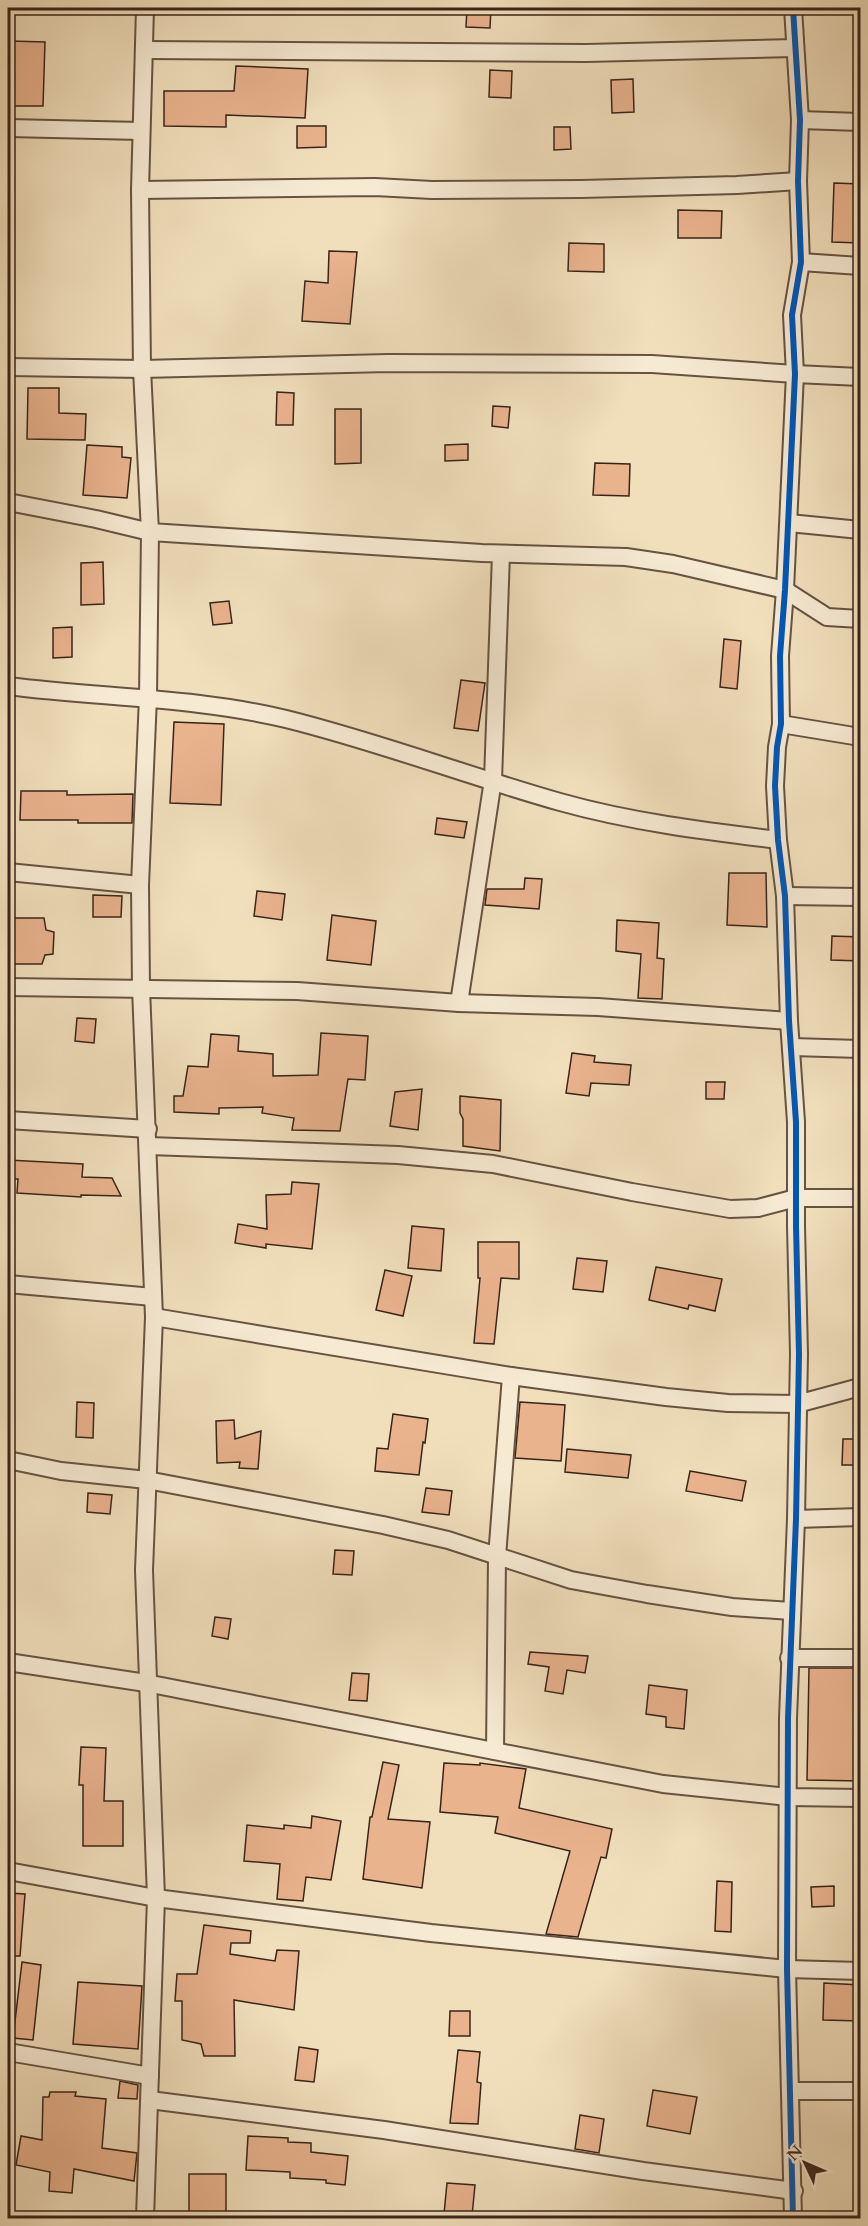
<svg xmlns="http://www.w3.org/2000/svg" width="868" height="2226" font-family="Cardo,serif">
	<rect width="100%" height="100%" fill="#f1dfbc"/>
	<filter id="stains"><feTurbulence type="fractalNoise" baseFrequency=".00333" numOctaves="4"/><feColorMatrix values="0 0 0 0 .2 0 0 0 0 .09 0 0 0 0 .02 0 0 0 .5 -.17"/></filter>
	<radialGradient id="worn" r=".72"><stop offset=".6" stop-color="#630" stop-opacity="0"/><stop offset="1" stop-color="#630" stop-opacity=".3"/></radialGradient>
	<!-- building -->
	<g fill="#e9b38e" stroke="#39241a" stroke-width="1.5">
		<polygon points="467,8 491,8 490,28 466,27"/>
		<polygon points="10,41 45,42 43,106 9,106"/>
		<polygon points="236,66 308,69 305,118 226,115 226,127 164,126 164,91 234,91"/>
		<polygon points="490,70 512,71 511,98 489,97"/>
		<polygon points="633,79 634,112 612,113 611,80"/>
		<polygon points="297,126 326,126 326,147 297,148"/>
		<polygon points="554,127 570,127 571,149 554,150"/>
		<polygon points="834,183 861,184 861,243 832,242"/>
		<polygon points="678,210 722,211 721,238 678,238"/>
		<polygon points="569,243 604,244 604,272 568,271"/>
		<polygon points="329,251 357,252 350,324 302,321 305,281 328,283"/>
		<polygon points="28,388 59,388 59,413 86,414 85,440 27,439"/>
		<polygon points="277,392 294,393 293,425 276,425"/>
		<polygon points="493,406 510,407 508,428 492,426"/>
		<polygon points="335,409 361,409 361,463 335,464"/>
		<polygon points="468,444 468,460 445,461 445,445"/>
		<polygon points="87,445 122,447 122,457 131,458 127,498 83,495"/>
		<polygon points="595,463 630,464 629,496 593,495"/>
		<polygon points="103,562 104,604 81,605 81,563"/>
		<polygon points="229,601 232,623 213,625 210,603"/>
		<polygon points="72,627 72,657 53,658 53,628"/>
		<polygon points="724,639 741,641 737,689 720,687"/>
		<polygon points="461,680 485,683 478,731 454,728"/>
		<polygon points="174,722 224,724 221,805 170,803"/>
		<polygon points="21,791 67,791 67,795 133,794 132,823 78,823 78,820 20,820"/>
		<polygon points="437,818 467,822 464,838 435,834"/>
		<polygon points="729,873 766,873 767,927 727,925"/>
		<polygon points="525,878 542,879 539,909 485,905 487,889 524,889"/>
		<polygon points="257,891 285,894 282,920 254,916"/>
		<polygon points="93,895 122,896 121,917 93,917"/>
		<polygon points="332,915 376,921 371,965 327,960"/>
		<polygon points="8,918 44,918 46,930 54,932 53,954 45,955 42,964 8,964"/>
		<polygon points="617,920 659,923 657,958 664,959 662,999 638,998 641,954 616,951"/>
		<polygon points="832,936 861,937 861,961 831,960"/>
		<polygon points="77,1018 96,1019 94,1043 75,1041"/>
		<polygon points="321,1033 368,1036 365,1080 348,1079 340,1131 292,1130 294,1118 262,1113 263,1107 219,1108 219,1114 174,1112 174,1096 183,1096 188,1066 208,1067 211,1034 239,1036 238,1051 273,1054 273,1076 318,1075"/>
		<polygon points="572,1053 595,1056 594,1062 631,1065 629,1085 591,1083 589,1096 566,1093"/>
		<polygon points="706,1082 725,1082 724,1099 706,1099"/>
		<polygon points="422,1089 418,1130 390,1126 395,1092"/>
		<polygon points="460,1096 501,1100 500,1151 463,1146 463,1119 460,1113"/>
		<polygon points="8,1160 83,1164 82,1177 112,1178 121,1196 81,1195 81,1197 17,1193 18,1179 8,1179"/>
		<polygon points="292,1182 319,1184 312,1249 266,1244 266,1248 235,1243 238,1224 267,1229 266,1195 291,1194"/>
		<polygon points="412,1226 444,1229 441,1271 408,1268"/>
		<polygon points="478,1242 519,1242 519,1279 501,1278 494,1344 474,1343 480,1278 478,1278"/>
		<polygon points="577,1258 607,1261 603,1292 573,1289"/>
		<polygon points="656,1267 722,1279 715,1311 689,1305 688,1309 649,1300"/>
		<polygon points="385,1270 412,1276 403,1316 376,1310"/>
		<polygon points="77,1402 94,1403 93,1438 76,1437"/>
		<polygon points="520,1402 565,1405 561,1461 515,1458"/>
		<polygon points="393,1414 428,1419 425,1443 423,1442 419,1475 375,1471 377,1448 388,1449"/>
		<polygon points="234,1420 235,1439 261,1431 258,1469 239,1468 240,1462 217,1463 216,1421"/>
		<polygon points="843,1439 859,1439 858,1465 842,1465"/>
		<polygon points="567,1449 631,1455 628,1478 565,1472"/>
		<polygon points="690,1471 746,1481 742,1501 686,1491"/>
		<polygon points="426,1488 452,1491 449,1515 422,1512"/>
		<polygon points="88,1493 112,1495 110,1514 87,1512"/>
		<polygon points="335,1550 354,1551 352,1575 333,1574"/>
		<polygon points="215,1617 231,1619 228,1639 212,1636"/>
		<polygon points="530,1652 588,1656 585,1673 567,1670 563,1694 545,1691 549,1667 528,1664"/>
		<polygon points="809,1668 861,1668 861,1781 807,1780"/>
		<polygon points="352,1673 369,1674 367,1701 349,1700"/>
		<polygon points="649,1685 687,1690 684,1729 666,1727 666,1717 646,1714"/>
		<polygon points="81,1747 106,1748 104,1801 123,1801 123,1846 83,1846 83,1785 79,1785"/>
		<polygon points="383,1762 399,1765 388,1819 430,1822 422,1888 363,1879 370,1817 372,1817"/>
		<polygon points="444,1763 480,1765 480,1763 526,1769 519,1808 612,1829 606,1858 601,1857 578,1937 546,1934 570,1851 495,1833 498,1817 440,1812"/>
		<polygon points="312,1816 341,1821 331,1880 306,1877 303,1901 277,1899 280,1864 244,1861 247,1825 284,1829 284,1825 311,1828"/>
		<polygon points="717,1881 732,1882 731,1932 715,1931"/>
		<polygon points="834,1886 834,1906 812,1907 811,1887"/>
		<polygon points="8,1893 25,1894 20,1956 8,1956"/>
		<polygon points="204,1925 251,1931 250,1943 231,1943 230,1954 275,1961 277,1950 299,1951 294,2010 234,2000 235,2056 204,2056 201,2044 182,2040 182,2001 175,2001 177,1974 197,1974"/>
		<polygon points="22,1962 41,1965 33,2040 13,2038"/>
		<polygon points="78,1982 142,1986 138,2049 73,2044"/>
		<polygon points="824,1983 861,1985 861,2021 823,2020"/>
		<polygon points="450,2011 470,2011 470,2036 449,2036"/>
		<polygon points="299,2047 318,2050 314,2082 295,2080"/>
		<polygon points="458,2050 480,2052 477,2082 481,2083 478,2124 450,2123"/>
		<polygon points="120,2081 138,2085 137,2099 118,2098"/>
		<polygon points="653,2090 697,2097 690,2134 647,2126"/>
		<polygon points="50,2092 76,2092 75,2096 106,2099 102,2148 137,2153 134,2181 74,2169 72,2193 49,2191 50,2172 16,2165 21,2136 42,2140 43,2097 49,2097"/>
		<polygon points="580,2115 604,2119 599,2153 575,2149"/>
		<polygon points="248,2136 288,2138 288,2142 311,2143 311,2152 348,2156 345,2185 326,2183 326,2180 290,2178 290,2172 246,2170"/>
		<rect x="189" y="2174" width="37" height="44"/>
		<polygon points="447,2183 475,2185 472,2216 444,2214"/>
	</g>
	<g fill="none" stroke-linecap="round" stroke-linejoin="round">
		<!-- minor casing -->
		<g stroke="#675342" stroke-width="20">
			<g id="minor">
				<polyline points="145,50 586,53 795,48"/>
				<polyline points="800,120 860,122"/>
				<polyline points="8,128 141,131"/>
				<polyline points="140,190 375,187 432,190 581,189 737,185 798,181"/>
				<polyline points="801,262 860,266"/>
				<polyline points="8,367 142,369 388,363 652,364 795,374 860,377"/>
				<polyline points="8,502 96,519 150,532 482,553 626,557 673,564 785,590 827,617 860,619"/>
				<polyline points="789,523 860,530"/>
				<path d="M8 686C101 698 194 697 286 719 379 742 468 776 560 802 631 822 704 831 778 840"/>
				<polyline points="781,724 860,737"/>
				<polyline points="8,872 140,885"/>
				<polyline points="785,896 860,897"/>
				<polyline points="8,987 297,991 459,1003 598,1007 789,1021"/>
				<polyline points="459,1003 493,780 501,554"/>
				<polyline points="792,1047 860,1049"/>
				<polyline points="8,1120 148,1129"/>
				<polyline points="149,1146 398,1155 493,1164 632,1192 730,1209 758,1208 796,1198 860,1198"/>
				<polyline points="8,1284 153,1297"/>
				<polyline points="154,1317 511,1376 666,1397 728,1403 797,1404 860,1387"/>
				<polyline points="8,1460 61,1471 147,1480 383,1525 448,1540 571,1580 647,1594 732,1607 791,1611"/>
				<polyline points="796,1519 860,1517"/>
				<polyline points="789,1658 860,1658"/>
				<polyline points="8,1662 146,1683 663,1784 788,1797 860,1798"/>
				<polyline points="495,1751 497,1557 511,1376"/>
				<polyline points="8,1871 156,1898 431,1933 787,1969 860,1971"/>
				<polyline points="8,2052 150,2076"/>
				<polyline points="791,2091 860,2091"/>
				<polyline points="150,2100 384,2130 643,2171 794,2191"/>
				<polyline points="145,2218 156,1898 144,1570 154,1317 141,988 140,885 148,697 150,532 142,369 140,190 145,8"/>
				<polyline points="793,2218 787,1969 788,1718 796,1519 799,1354 796,1226 796,1122 789,1021 785,896 778,840 775,786 777,747 781,724 780,656 785,590 795,374 792,315 801,262 798,181 800,120 793,8"/>
			</g>
		</g>
		<!-- minor -->
		<use href="#minor" stroke="#f6ead3" stroke-width="16"/>
		<!-- cycleway casing -->
		<g stroke="#f6ead3" stroke-width="10">
			<polyline id="cycleway" points="793,2218 787,1969 788,1718 796,1519 799,1354 796,1226 796,1122 789,1021 785,896 778,840 775,786 777,747 781,724 780,656 785,590 795,374 792,315 801,262 798,181 800,120 793,8"/>
		</g>
		<!-- cycleway -->
		<use href="#cycleway" stroke="#0057b8" stroke-width="6"/>
	</g>
	<!-- margin -->
	<rect width="868" height="2226" fill="none" stroke="#f1dfbc" stroke-width="30"/>
	<rect x="9" y="9" width="850" height="2208" fill="none" stroke="#39241a" stroke-width="3"/>
	<rect x="15" y="15" width="838" height="2196" fill="none" stroke="#39241a" stroke-width="1.5"/>
	<!-- north arrow -->
	<g transform="translate(805 2163) rotate(314)" stroke="#f6ead3" stroke-width="4.5" paint-order="stroke">
	<path d="M0-4.5L10 22L0 15L-10 22Z" fill="#39241a"/>
	<text y="-9" font-size="16" font-weight="bold" text-anchor="middle" fill="#39241a">N</text>
	</g>
	<rect width="100%" height="100%" filter="url(#stains)"/>
	<rect width="100%" height="100%" fill="url(#worn)"/>
</svg>
